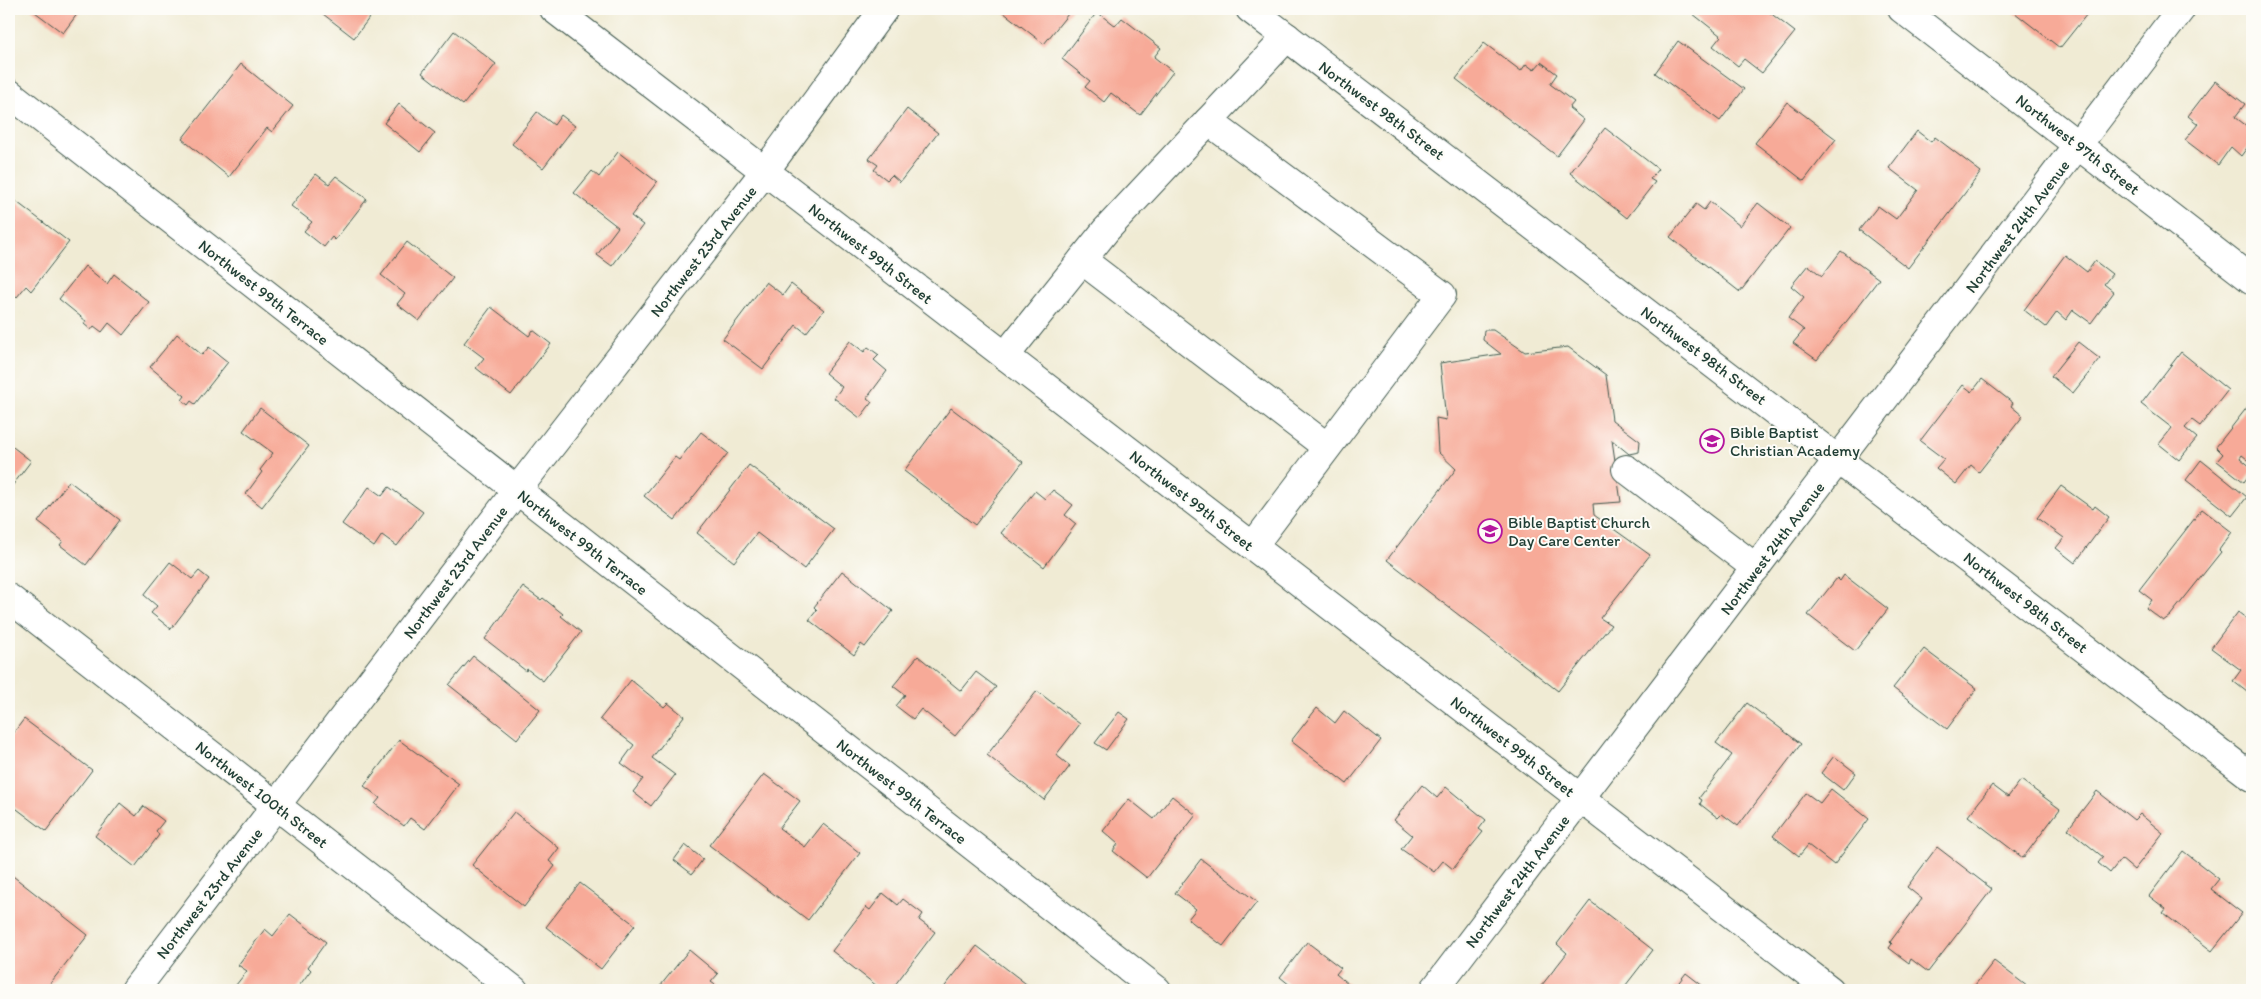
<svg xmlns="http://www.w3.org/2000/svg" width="2261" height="999" font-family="Itim,sans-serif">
	<rect width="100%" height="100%" fill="#fdfcf7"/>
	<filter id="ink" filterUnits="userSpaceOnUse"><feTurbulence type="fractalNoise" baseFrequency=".02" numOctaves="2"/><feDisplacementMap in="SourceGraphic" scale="10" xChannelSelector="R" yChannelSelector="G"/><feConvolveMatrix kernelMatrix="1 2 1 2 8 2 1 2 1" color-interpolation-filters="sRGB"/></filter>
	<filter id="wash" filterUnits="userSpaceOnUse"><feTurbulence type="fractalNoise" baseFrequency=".0096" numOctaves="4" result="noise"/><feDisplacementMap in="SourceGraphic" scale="20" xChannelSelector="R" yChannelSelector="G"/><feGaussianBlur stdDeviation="1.12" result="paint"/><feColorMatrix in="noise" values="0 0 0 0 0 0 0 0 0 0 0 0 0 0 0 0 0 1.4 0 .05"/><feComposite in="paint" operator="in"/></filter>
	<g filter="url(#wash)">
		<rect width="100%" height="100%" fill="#f0ebd4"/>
		<g id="blocks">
			<!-- building -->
			<g fill="#f7aa98">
				<polygon points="31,9 81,9 63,33"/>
				<polygon points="327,9 376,9 354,38 323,14"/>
				<polygon points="999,9 1072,9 1044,44"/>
				<polygon points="1689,9 1765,9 1795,32 1762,73 1744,59 1738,66 1713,46 1721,36 1688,10"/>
				<polygon points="2010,9 2091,9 2060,48"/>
				<polygon points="1097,12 1115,26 1122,18 1161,48 1154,57 1173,72 1140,115 1111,93 1104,102 1085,87 1090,81 1062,59"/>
				<polygon points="454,31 496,64 463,105 422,73"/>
				<polygon points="1678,41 1744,89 1720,121 1655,73"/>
				<polygon points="1484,43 1521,71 1526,64 1534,70 1541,62 1557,74 1550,84 1574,102 1569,108 1584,120 1557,156 1456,79"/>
				<polygon points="241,64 293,106 272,132 267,128 229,177 182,139"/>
				<polygon points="2215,81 2245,104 2235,117 2252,130 2252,141 2241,156 2231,147 2218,165 2185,140 2198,124 2188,116"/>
				<polygon points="1787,102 1836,139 1804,181 1755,143"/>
				<polygon points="399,104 435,133 420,152 384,123"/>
				<polygon points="907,109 938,133 900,182 892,175 887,180 874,170 878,165 869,159"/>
				<polygon points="537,112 554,125 561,115 575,126 543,168 512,144"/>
				<polygon points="1605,128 1658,169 1650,179 1655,182 1627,218 1570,173"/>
				<polygon points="1917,131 1931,142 1935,137 1981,172 1908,268 1859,230 1878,206 1896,219 1918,190 1889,168"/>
				<polygon points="618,152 657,182 631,216 643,225 612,266 597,255 618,227 574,193 592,171 599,177"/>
				<polygon points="316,174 329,184 336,176 367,199 335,240 332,237 324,247 304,231 312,222 291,206"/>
				<polygon points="9,196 69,242 31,291 26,286 17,297 9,290"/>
				<polygon points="1710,202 1740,226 1758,203 1790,228 1740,292 1670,237 1696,204 1704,210"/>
				<polygon points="407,242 453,278 419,321 397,304 405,294 381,275"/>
				<polygon points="1841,251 1879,279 1817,360 1793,343 1804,330 1788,318 1804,297 1791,286 1808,265 1822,276"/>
				<polygon points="2065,255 2087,272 2095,261 2112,274 2104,284 2114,292 2091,323 2073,310 2066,320 2057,312 2046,327 2024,310"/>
				<polygon points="85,266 107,284 114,274 149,302 123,335 109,323 102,332 94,326 91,330 84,324 86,321 59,299"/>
				<polygon points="766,282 783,295 791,284 824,310 806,333 796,325 763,369 723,339"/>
				<polygon points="491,307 529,336 533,330 551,344 511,395 476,368 484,358 464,343"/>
				<polygon points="1484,330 1493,330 1525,352 1568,347 1606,375 1612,420 1640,441 1639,452 1629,454 1612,440 1621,502 1593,504 1594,515 1650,555 1600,618 1611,625 1558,691 1387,560 1456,469 1438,452 1436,418 1446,420 1440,363 1501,354 1483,340"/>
				<polygon points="177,334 202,355 209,347 228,362 195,404 191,401 188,405 182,400 185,396 150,367"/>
				<polygon points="850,341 864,352 868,347 879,355 874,360 887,371 867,398 872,402 860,418 834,398 842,387 825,373"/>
				<polygon points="2078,342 2100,359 2073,393 2051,376"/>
				<polygon points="2181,352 2228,390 2200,426 2192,420 2185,428 2197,438 2179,460 2159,444 2172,428 2141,404"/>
				<polygon points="1982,379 2013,403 2011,406 2023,416 1979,472 1971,465 1956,484 1936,468 1944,459 1920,441 1963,385 1972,392"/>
				<polygon points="2252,401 2252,463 2242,455 2240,458 2252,468 2252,471 2244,482 2217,461 2223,454 2216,447"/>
				<polygon points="260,408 309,446 262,507 246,494 262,472 260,470 273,453 243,431"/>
				<polygon points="951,408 1023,462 975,525 904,471"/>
				<polygon points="701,432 728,453 675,520 644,496 675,457 679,460"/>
				<polygon points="9,444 31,461 9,490"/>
				<polygon points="2201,460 2247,497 2232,516 2186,480"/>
				<polygon points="749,465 834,529 804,569 757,533 734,562 697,533"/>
				<polygon points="69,481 120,520 86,565 60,545 63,541 38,522"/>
				<polygon points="2061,486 2093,509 2095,506 2109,517 2075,563 2056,548 2064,538 2037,518"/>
				<polygon points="369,487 382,496 389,487 423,512 397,546 382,535 374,547 342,524"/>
				<polygon points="1053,490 1073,505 1065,515 1076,524 1044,567 1001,533 1035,491 1045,499"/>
				<polygon points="2202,509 2232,532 2219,550 2221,552 2170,616 2163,621 2146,608 2152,600 2139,590"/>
				<polygon points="170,562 192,579 199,571 209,579 171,629 151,613 157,606 144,595"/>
				<polygon points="842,571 893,611 865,647 861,644 854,655 809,620 817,610 814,607"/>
				<polygon points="1844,575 1888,609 1855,651 1808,615 1837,578 1840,581"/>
				<polygon points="523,587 541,600 543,598 563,614 561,616 581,632 543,681 527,669 526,671 485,639"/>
				<polygon points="2238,612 2252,623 2252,696 2233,681 2241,670 2211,648"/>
				<polygon points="1924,649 1977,689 1947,729 1893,688"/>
				<polygon points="473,656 540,710 517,739 449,685"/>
				<polygon points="918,656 961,691 976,672 996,687 955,736 921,709 913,719 896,706 905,695 893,686"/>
				<polygon points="631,680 664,707 668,703 684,716 652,758 675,775 651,806 633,792 643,779 621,763 634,745 600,719"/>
				<polygon points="1037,691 1080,724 1056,755 1070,766 1044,800 987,755"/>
				<polygon points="1747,703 1801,744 1738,826 1722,814 1718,818 1700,804 1702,800 1699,798 1732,755 1716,743"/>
				<polygon points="1317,708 1335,723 1344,711 1381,740 1347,784 1291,741"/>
				<polygon points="1119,712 1129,719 1106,750 1095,743"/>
				<polygon points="24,719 92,770 46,831 9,803 9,739"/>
				<polygon points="399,740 459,784 425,829 410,818 404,826 375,804 380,798 364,786"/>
				<polygon points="1834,756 1856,773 1843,790 1821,773"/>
				<polygon points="764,774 800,801 779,828 805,847 823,824 860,853 808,920 709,845"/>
				<polygon points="2021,780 2060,809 2023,858 1968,816 1992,785 2008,797"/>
				<polygon points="1422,785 1437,798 1446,787 1486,820 1479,829 1483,832 1453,869 1443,861 1434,872 1401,849 1412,835 1394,820"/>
				<polygon points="1831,789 1869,819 1834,865 1808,845 1799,856 1773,836 1806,793 1820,803"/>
				<polygon points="2097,791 2134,820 2140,814 2163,833 2134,870 2121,859 2110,873 2098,863 2103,857 2068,829"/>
				<polygon points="1172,796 1196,815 1147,878 1113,851 1118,844 1103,831 1129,799 1154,819"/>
				<polygon points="120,803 136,816 144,806 164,821 156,831 159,835 135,867 95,836"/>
				<polygon points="514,812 559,848 549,861 555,866 524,907 472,865"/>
				<polygon points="685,845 703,859 692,874 674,860"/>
				<polygon points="1937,847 1992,889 1928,972 1911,959 1909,963 1889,948 1892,944 1890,942 1922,899 1907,887"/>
				<polygon points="2183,851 2219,879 2211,889 2242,913 2212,951 2163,913 2166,909 2149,896"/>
				<polygon points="1201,859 1257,902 1223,946 1188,919 1196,909 1175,893"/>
				<polygon points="9,873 88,935 45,990 9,990"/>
				<polygon points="580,883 635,925 601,969 546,927"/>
				<polygon points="883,893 898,905 903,899 923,914 919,920 935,932 891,990 882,990 832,951 866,907 870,910"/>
				<polygon points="1590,901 1653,950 1622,990 1538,990 1567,953 1557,944"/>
				<polygon points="290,914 326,942 308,967 311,970 296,990 232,990 247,971 238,965 265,929 273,936"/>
				<polygon points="1307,942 1341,968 1336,974 1349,985 1345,990 1296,990 1280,977"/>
				<polygon points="977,946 1034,990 942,990"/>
				<polygon points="689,950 718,974 711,982 722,990 657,990"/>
				<polygon points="1994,961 2032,990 1971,990"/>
				<polygon points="1686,973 1708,990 1673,990"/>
			</g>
		</g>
	</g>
	<g filter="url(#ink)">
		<use href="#blocks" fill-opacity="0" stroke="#3e574c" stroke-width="1"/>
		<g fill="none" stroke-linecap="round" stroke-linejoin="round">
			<!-- minor casing -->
			<g stroke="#3e574c" stroke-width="30">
				<g id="minor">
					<polyline points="554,9 1830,990"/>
					<polyline points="1250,9 2252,777"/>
					<polyline points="1902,9 2252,280"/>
					<polyline points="9,93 1157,990"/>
					<polyline points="1208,121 1442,295 1253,546"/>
					<polyline points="1082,260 1327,447"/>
					<polyline points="1005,356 1106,230 1287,37"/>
					<polyline points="1626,469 1756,568"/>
					<polyline points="9,598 514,990"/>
					<polyline points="135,990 517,490 765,171 884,9"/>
					<polyline points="1434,990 2181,9"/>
				</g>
			</g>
			<!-- minor -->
			<use href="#minor" stroke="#fff" stroke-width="28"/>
		</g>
	</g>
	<!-- icons -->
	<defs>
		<g id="school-ring" transform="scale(1.25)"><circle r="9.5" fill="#fdfcf7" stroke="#b5179e" stroke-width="1.5"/><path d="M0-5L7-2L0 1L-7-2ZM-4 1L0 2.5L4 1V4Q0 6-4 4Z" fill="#b5179e"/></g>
	</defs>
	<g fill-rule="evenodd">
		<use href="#school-ring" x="1712" y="441"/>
		<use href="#school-ring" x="1490" y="531"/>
	</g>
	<g text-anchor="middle" stroke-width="4" stroke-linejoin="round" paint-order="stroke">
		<!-- street labels -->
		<g font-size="16" fill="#1f3d34" stroke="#fdfcf7">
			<text transform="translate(1382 110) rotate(37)" y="6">Northwest 98th Street</text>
			<text transform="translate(2078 144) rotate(38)" y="6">Northwest 97th Street</text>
			<text transform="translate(2017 226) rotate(-53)" y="6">Northwest 24th Avenue</text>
			<text transform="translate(703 251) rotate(-52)" y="6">Northwest 23rd Avenue</text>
			<text transform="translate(871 253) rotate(38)" y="6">Northwest 99th Street</text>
			<text transform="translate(264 292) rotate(38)" y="6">Northwest 99th Terrace</text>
			<text transform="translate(1704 355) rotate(37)" y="6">Northwest 98th Street</text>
			<text transform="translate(1192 500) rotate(38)" y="6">Northwest 99th Street</text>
			<text transform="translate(583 542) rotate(38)" y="6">Northwest 99th Terrace</text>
			<text transform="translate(1772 548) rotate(-53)" y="6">Northwest 24th Avenue</text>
			<text transform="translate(455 572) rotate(-53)" y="6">Northwest 23rd Avenue</text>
			<text transform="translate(2026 602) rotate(38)" y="6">Northwest 98th Street</text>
			<text transform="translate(1513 746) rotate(38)" y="6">Northwest 99th Street</text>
			<text transform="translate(902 791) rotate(38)" y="6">Northwest 99th Terrace</text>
			<text transform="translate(262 794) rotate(38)" y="6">Northwest 100th Street</text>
			<text transform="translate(1517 881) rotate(-53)" y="6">Northwest 24th Avenue</text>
			<text transform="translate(209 893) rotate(-52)" y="6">Northwest 23rd Avenue</text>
		</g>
		<!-- poi labels -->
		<g font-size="16" fill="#1f3d34" stroke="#fdfcf7" text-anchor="start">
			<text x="1730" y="438">Bible Baptist<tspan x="1730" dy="18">Christian Academy</tspan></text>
			<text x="1508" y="528">Bible Baptist Church<tspan x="1508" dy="18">Day Care Center</tspan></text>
		</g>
	</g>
	<!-- margin -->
	<rect width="2261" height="999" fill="none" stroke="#fdfcf7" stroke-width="30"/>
</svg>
